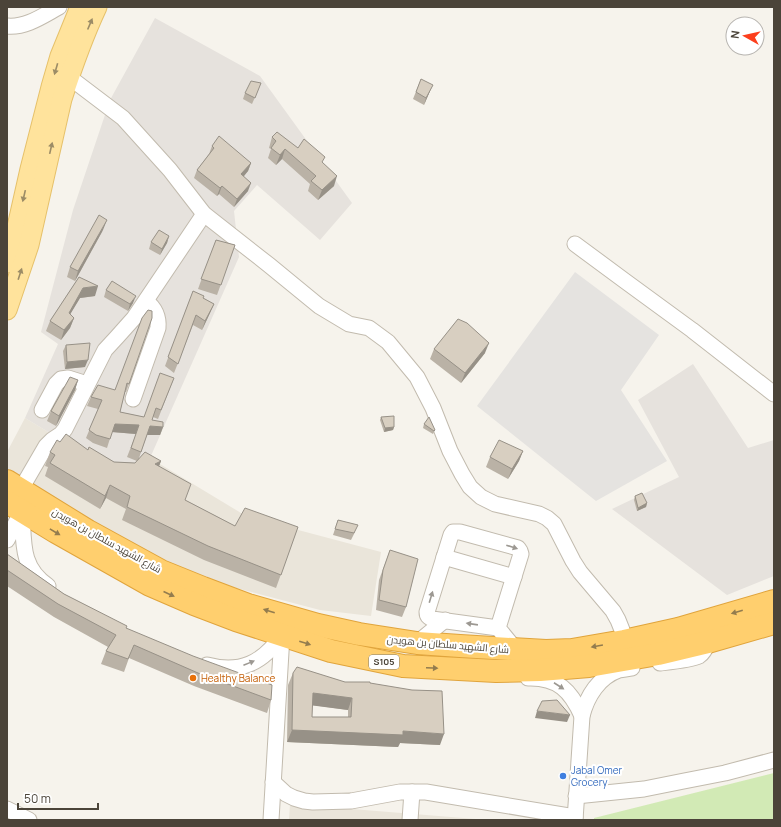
<svg xmlns="http://www.w3.org/2000/svg" width="781" height="827" font-family="Manrope,Cairo,sans-serif">
	<rect width="100%" height="100%" fill="#f6f3ec"/>
	<!-- residential -->
	<g fill="#eae5da">
		<polygon points="25,418 115,472 150,458 246,516 381,552 371,616 320,610 198,578 122,538 7,469 7,452"/>
		<polygon points="290,804 488,820 289,820"/>
	</g>
	<!-- industrial -->
	<g fill="#e6e2dd">
		<polygon points="155,18 260,76 352,203 320,240 257,185 234,211 239,257 150,458 115,472 25,418 58,344 41,332 73,210 110,100"/>
		<polygon points="693,364 748,448 774,440 774,576 727,595 612,509 679,477 638,400"/>
	</g>
	<!-- green -->
	<polygon fill="#d2eab5" points="774,773 774,820 594,820 594,818"/>
	<!-- parking -->
	<polygon fill="#e5e3e0" points="575,272 659,335 621,390 667,461 596,501 477,406"/>
	<g fill="none" stroke-linecap="round" stroke-linejoin="round">
		<!-- minor casing -->
		<g stroke="#c2bbae" stroke-width="17">
			<g id="minor">
				<path d="M7 26C26 28 44 15 59 7"/>
				<polyline points="69,77 123,118 170,170 204,214 269,265 319,306 349,324 369,328 388,342 417,377 433,408 450,451 462,474 470,487 481,497 495,504 539,514 547,518 554,524 573,561 580,572 613,611 618,620 622,630 624,641"/>
				<polyline points="575,244 625,281 692,330 774,394"/>
				<path d="M133 399 158 328C159 316 155 308 146 301"/>
				<polyline points="42,410 56,384 61,379 68,378 87,384"/>
				<polyline points="21,489 46,446 52,440 61,434 65,429 105,350 117,337 134,318 204,214"/>
				<path d="M22 511C24 542 20 567 48 586"/>
				<polyline points="7,540 22,511"/>
				<polyline points="444,557 514,577"/>
				<path d="M498 628 521 554 520 551 518 548 460 532H453L451 535 427 612C427 616 428 617 432 619L498 628 516 650"/>
				<polyline points="417,643 445,620"/>
				<path d="M660 663C669 662 691 660 699 656 704 653 706 648 708 642L711 643"/>
				<path d="M207 665C240 674 263 663 282 635"/>
				<path d="M528 678C558 677 571 691 582 716"/>
				<polyline points="273,782 286,794 294,798 304,801 313,802 351,801 400,792 426,792 575,817"/>
				<polyline points="576,796 644,789 684,781 725,773 774,760"/>
				<polyline points="7,809 29,820"/>
				<polyline points="271,820 282,635"/>
				<polyline points="410,820 412,792"/>
				<path d="M575 820 582 716C587 696 599 677 619 670 623 669 628 669 632 668"/>
			</g>
		</g>
		<!-- major casing -->
		<g stroke="#e6c16a" stroke-width="21">
			<g id="major">
				<polyline points="7,263 14,240 30,169 51,87 60,56 80,7"/>
				<path d="M7 310 29 245 62 99C72 68 83 37 97 7"/>
			</g>
		</g>
		<!-- highway casing -->
		<g stroke="#e0a43c" stroke-width="24">
			<g id="highway">
				<polyline points="7,481 88,531 161,571 203,588 248,605 318,625 359,634 417,643 460,646 546,651 572,650 624,641 678,629 774,601"/>
				<polyline points="7,502 56,532 150,585 194,604 236,620 331,651 403,666 496,671 540,670 589,666 658,654 708,642 774,623"/>
			</g>
		</g>
		<!-- minor -->
		<use href="#minor" stroke="#fff" stroke-width="15"/>
		<!-- major -->
		<use href="#major" stroke="#ffe39c" stroke-width="19"/>
		<!-- highway -->
		<use href="#highway" stroke="#ffcf6e" stroke-width="22"/>
	</g>
	<!-- wall -->
	<g fill="#bab2a6" fill-rule="evenodd">
		<polygon points="421,79 430,91 424,105 413,99"/>
		<polygon points="261,83 252,104 243,99 245,93"/>
		<polygon points="272,137 298,148 323,163 334,186 318,200 308,191 310,184 282,159 276,165 268,158 271,149 269,148"/>
		<polygon points="212,146 251,163 248,171 244,176 248,191 234,207 219,194 217,196 194,178 197,170 209,154"/>
		<polygon points="103,230 75,281 67,277 70,267"/>
		<polygon points="169,236 167,243 160,255 149,249 151,242"/>
		<polygon points="216,240 235,245 217,295 198,289"/>
		<polygon points="79,277 95,296 80,298 70,314 74,318 70,328 61,340 46,331 50,321"/>
		<polygon points="106,290 133,303 128,311 104,297"/>
		<polygon points="193,291 203,298 214,304 210,313 202,330 193,325 174,373 165,366"/>
		<polygon points="152,318 126,392 125,392 120,412 144,417 174,378 158,419 153,417 152,420 163,427 160,435 147,435 139,458 161,461 159,466 185,500 235,526 298,527 276,588 204,560 122,520 126,509 106,498 100,509 45,476 48,467 45,466 50,452 60,442 88,450 114,462 135,463 137,461 127,457 136,434 112,432 107,448 93,443 86,438 98,409 87,406 91,397 115,390"/>
		<polygon points="66,345 85,367 65,369 63,351"/>
		<polygon points="434,349 485,353 461,383 430,359"/>
		<polygon points="78,380 75,390 56,426 47,421 51,411"/>
		<polygon points="381,417 394,427 393,430 384,432 380,420"/>
		<polygon points="424,424 435,430 433,434 423,428"/>
		<polygon points="523,451 519,461 508,479 486,467 490,457"/>
		<polygon points="635,496 647,503 646,507 637,511 634,500"/>
		<polygon points="338,520 355,532 351,540 333,535"/>
		<polygon points="390,550 406,607 402,617 376,610 379,580"/>
		<polygon points="7,554 64,594 126,628 271,700 267,713 194,686 129,658 124,672 101,664 106,651 108,647 54,617 7,586"/>
		<path d="M293 673 345 682 370 683 440 745 400 743 398 747 287 742 288 685ZM312 705 348 710V717H312Z"/>
	</g>
	<!-- shaded-wall -->
	<g fill="#979187">
		<polygon points="433,85 430,91 424,105 426,98"/>
		<polygon points="285,149 282,159 276,165 280,155"/>
		<polygon points="251,163 248,171 238,183 241,174"/>
		<polygon points="337,176 334,186 318,200 322,190"/>
		<polygon points="251,183 248,191 234,207 237,199"/>
		<polygon points="222,186 219,194 217,196 220,188"/>
		<polygon points="107,220 103,230 75,281 78,271"/>
		<polygon points="169,236 167,243 160,255 162,249"/>
		<polygon points="98,286 95,296 80,298 65,323 69,313 83,288"/>
		<polygon points="136,296 133,303 128,311 130,304"/>
		<polygon points="214,304 210,313 202,330 205,321"/>
		<polygon points="74,318 70,328 61,340 64,330"/>
		<polygon points="489,343 485,353 461,383 465,373"/>
		<polygon points="88,360 85,367 65,369 67,362"/>
		<polygon points="78,380 75,390 56,426 59,416"/>
		<polygon points="115,424 139,425 136,434 112,432"/>
		<polygon points="150,426 163,427 160,435 147,435"/>
		<polygon points="394,427 393,430 384,432 385,428"/>
		<polygon points="523,451 519,461 508,479 512,469"/>
		<polygon points="161,461 156,474 155,464"/>
		<polygon points="110,485 106,498 100,509 105,496"/>
		<polygon points="647,503 646,507 637,511 638,508"/>
		<polygon points="313,693 352,698 348,710 309,705"/>
		<polygon points="537,711 570,715 567,722 535,718"/>
		<polygon points="292,730 403,731 444,734 440,745 400,743 398,747 287,742"/>
	</g>
	<!-- building -->
	<g fill="#d8cfc1" stroke="#979187" fill-rule="evenodd">
		<polygon points="421,79 433,85 426,98 416,92"/>
		<polygon points="251,81 261,83 255,98 245,93"/>
		<polygon points="277,132 298,148 304,139 325,157 322,162 337,176 322,190 311,181 316,176 285,149 280,155 271,148 276,141 272,137"/>
		<polygon points="219,136 251,163 241,174 251,183 237,199 222,186 220,188 197,170 214,148 212,146"/>
		<polygon points="99,215 107,220 78,271 70,267"/>
		<polygon points="159,230 169,236 162,249 151,242"/>
		<polygon points="216,240 235,245 221,285 201,279"/>
		<polygon points="79,277 98,286 83,288 69,313 74,318 64,330 50,321"/>
		<polygon points="112,281 136,296 130,304 106,290"/>
		<polygon points="193,291 204,296 203,298 214,304 205,321 196,315 178,364 168,357"/>
		<polygon points="148,310 152,311 152,318 129,384 127,383 120,412 144,417 160,373 174,378 161,410 156,408 152,420 163,422 163,427 150,426 141,452 131,448 139,425 115,424 110,439 96,435 89,430 102,400 91,397 98,385 115,390 142,318"/>
		<polygon points="458,319 467,323 489,343 465,373 434,349"/>
		<polygon points="90,343 88,360 67,362 66,345"/>
		<polygon points="70,377 78,380 59,416 51,411"/>
		<polygon points="394,416 394,427 385,428 381,417"/>
		<polygon points="429,417 435,430 434,431 424,424"/>
		<polygon points="66,434 88,450 89,447 114,462 135,463 145,452 161,461 155,464 191,484 185,500 235,526 245,508 298,527 281,575 208,546 127,507 130,496 110,485 105,496 50,463 55,455 50,452 57,440 60,442"/>
		<polygon points="499,440 523,451 512,469 490,457"/>
		<polygon points="642,493 647,503 638,508 635,496"/>
		<polygon points="338,520 358,525 354,533 335,529"/>
		<polygon points="390,550 418,559 406,607 379,600 383,570"/>
		<polygon points="7,554 64,594 127,626 126,628 193,656 272,685 271,700 198,673 134,645 128,659 106,651 116,635 58,604 7,570"/>
		<path d="M297 667 345 682H370V683L412 690 442 691 444 734 403 731V735L292 730 293 673ZM313 693 352 698 351 717H312Z"/>
		<polygon points="557,700 570,715 537,711 542,701"/>
	</g>
	<!-- one-way arrows -->
	<defs><path id="oneway-solid" d="M-6-.8H1V-3.2L6.5 0L1 3.2V.8H-6Z"/></defs>
	<g fill="#9c8c66">
		<use href="#oneway-solid" transform="translate(90 24) rotate(-67)"/>
		<use href="#oneway-solid" transform="translate(56 69) rotate(106)"/>
		<use href="#oneway-solid" transform="translate(51 148) rotate(-77)"/>
		<use href="#oneway-solid" transform="translate(24 196) rotate(103)"/>
		<use href="#oneway-solid" transform="translate(20 274) rotate(-72)"/>
	</g>
	<g fill="#937c4e">
		<use href="#oneway-solid" transform="translate(55 532) rotate(31)"/>
		<use href="#oneway-solid" transform="translate(169 594) rotate(24)"/>
		<use href="#oneway-solid" transform="translate(269 611) rotate(-163)"/>
		<use href="#oneway-solid" transform="translate(737 612) rotate(164)"/>
		<use href="#oneway-solid" transform="translate(305 643) rotate(17)"/>
		<use href="#oneway-solid" transform="translate(597 646) rotate(170)"/>
		<use href="#oneway-solid" transform="translate(432 668) rotate(3)"/>
	</g>
	<g fill="#9c9892">
		<use href="#oneway-solid" transform="translate(512 547) rotate(18)"/>
		<use href="#oneway-solid" transform="translate(431 597) rotate(-73)"/>
		<use href="#oneway-solid" transform="translate(472 624) rotate(-172)"/>
		<use href="#oneway-solid" transform="translate(249 663) rotate(-22)"/>
		<use href="#oneway-solid" transform="translate(559 686) rotate(33)"/>
	</g>
	<!-- markers -->
	<circle fill="#e8710a" stroke="#fff" stroke-width="1.5" cx="193" cy="678" r="4"/>
	<circle fill="#3f7fe0" stroke="#fff" stroke-width="1.5" cx="563" cy="776" r="4"/>
	<g text-anchor="middle" stroke-width="4" stroke-linejoin="round" paint-order="stroke">
		<!-- shield labels -->
		<rect fill="#fff" stroke="#817c74" stroke-width="1" x="369" y="655" width="30" height="14" rx="3"/>
		<g font-size="9" font-weight="bold" fill="#4b4439">
			<text x="384" y="665">S105</text>
		</g>
		<!-- street labels -->
		<g font-size="10" fill="#4b4439" stroke="#fff">
			<text transform="translate(107 540) rotate(29)" y="4">شارع الشهيد سلطان بن هويدن</text>
			<text transform="translate(448 644) rotate(5)" y="4">شارع الشهيد سلطان بن هويدن</text>
		</g>
		<!-- food labels -->
		<g font-size="10" fill="#c56008" stroke="#fff" text-anchor="start">
			<text x="201" y="682">Healthy Balance</text>
		</g>
		<!-- shop labels -->
		<g font-size="10" fill="#366cbe" stroke="#fff" text-anchor="start">
			<text x="571" y="774">Jabal Omer<tspan x="571" dy="12">Grocery</tspan></text>
		</g>
	</g>
	<!-- border -->
	<rect width="781" height="827" fill="none" stroke="#4b4439" stroke-width="16"/>
	<!-- north arrow -->
	<g transform="translate(745 36) rotate(278)"><circle r="19" fill="#ffffff" stroke="#b7b4b0"/>
	<path d="M0-3L7 15L0 10L-7 15Z" fill="#fc3f1d"/>
	<text y="-6" font-size="11" font-weight="bold" text-anchor="middle" fill="#4b4439">N</text>
	</g>
	<!-- scale -->
	<path d="M18 803v6h80v-6" fill="none" stroke="#4b4439" stroke-width="2"/>
	<text x="24" y="803" font-size="12" fill="#4b4439" stroke="#ffffff" stroke-width="3" paint-order="stroke">50 m</text>
</svg>
